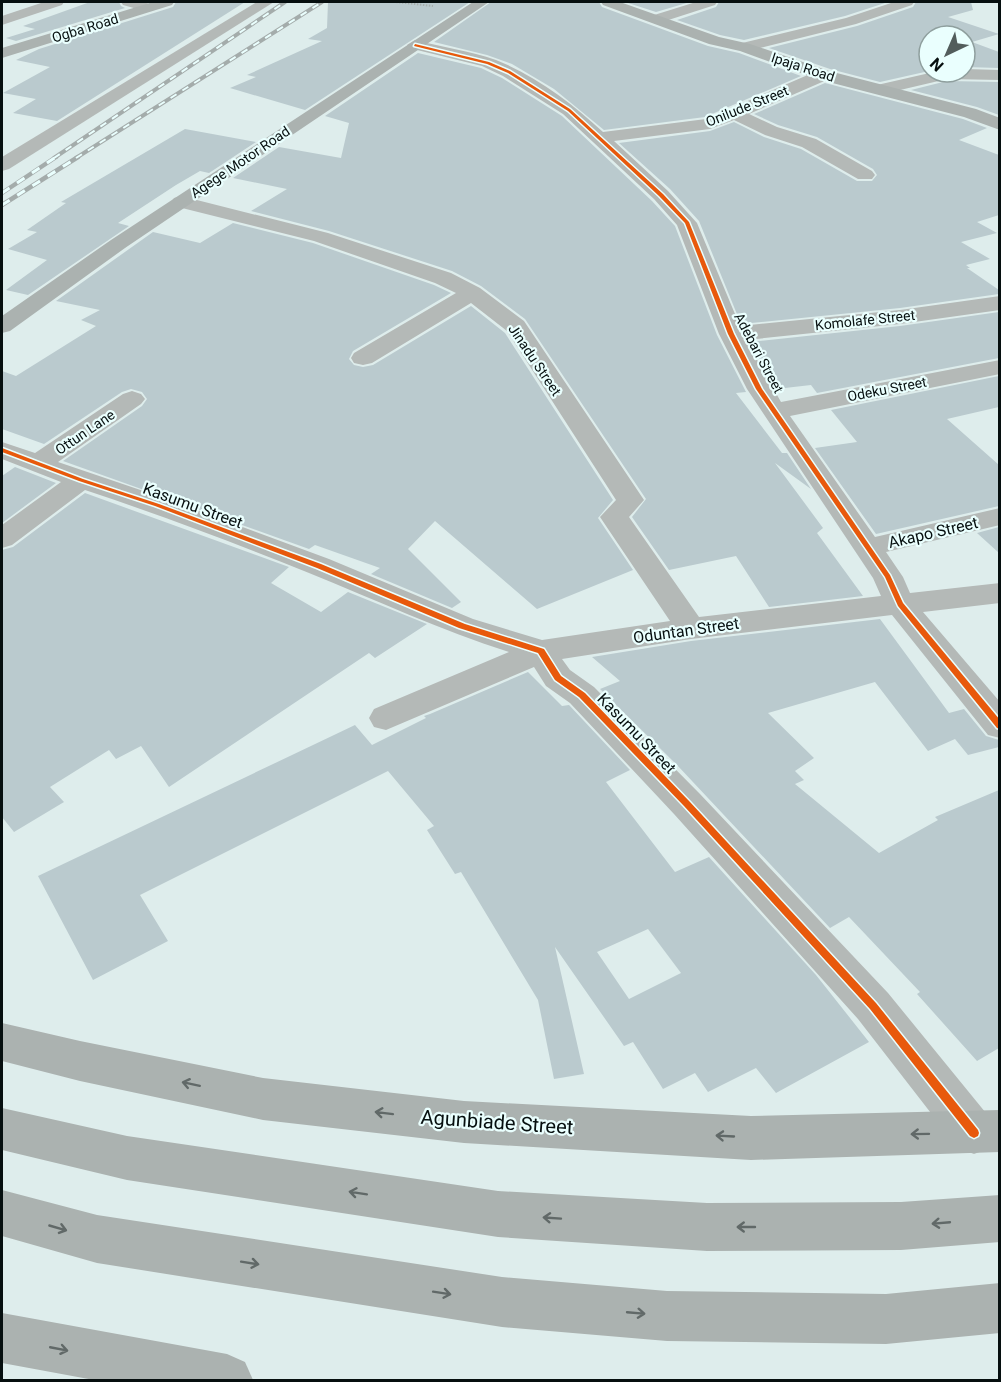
<svg xmlns="http://www.w3.org/2000/svg" width="1001" height="1382" font-family="Roboto,sans-serif">
	<rect width="100%" height="100%" fill="#deedec"/>
	<!-- building -->
	<g fill="#bacace" fill-rule="evenodd">
		<polygon points="90,2 119,2 121,6 125,8 16,41 6,38 35,29 23,26"/>
		<polygon points="176,2 245,2 57,121 13,113 36,99 3,93 50,67 16,60 39,49 173,7"/>
		<polygon points="328,2 470,2 305,110 230,88 256,77 247,75 322,41 308,39 327,28"/>
		<polygon points="491,2 599,2 602,7 708,46 739,53 801,76 705,117 604,130 554,89 512,64 487,55 434,42"/>
		<polygon points="625,2 690,2 656,12"/>
		<polygon points="719,2 888,2 845,16 744,40 720,35 677,20 716,7"/>
		<polygon points="916,2 971,2 973,10 948,17 999,34 972,42 999,52 999,68 965,67 965,36 929,36 929,71 880,82 830,69 769,48 857,26 913,7"/>
		<polygon points="418,53 481,68 502,78 562,116 652,201 675,226 717,335 746,392 736,393 782,453 787,453 811,489 775,463 823,528 817,533 863,596 769,607 736,556 669,570 632,517 646,499 525,319 481,286 452,271 329,231 251,211 287,189 233,178 279,147 341,158 349,123 325,116"/>
		<polygon points="947,81 999,82 999,115 977,107 911,90"/>
		<polygon points="825,83 963,119 987,128 959,140 999,155 999,215 977,222 997,233 961,242 990,259 966,265 970,268 967,268 999,290 999,294 900,308 741,324 699,221 670,189 619,143 710,131 734,122 764,137 801,149 857,181 872,181 877,175 873,169 817,137 778,125 754,114"/>
		<polygon points="185,129 256,142 209,173 200,171 176,185 118,223 129,226 28,295 6,290 47,260 8,249 37,232 27,230 66,203 61,202"/>
		<polygon points="233,223 313,243 434,285 451,293 353,351 349,359 354,365 363,367 373,365 471,306 505,333 613,500 598,518 633,570 537,609 435,521 408,549 461,602 452,608 371,574 380,568 315,545 309,549 63,461 142,406 147,399 142,392 131,389 122,392 44,444 2,429 2,371 16,376 96,326 81,320 100,310 56,301 153,232 200,243"/>
		<polygon points="999,312 999,358 817,393 811,385 776,389 750,342 900,326"/>
		<polygon points="999,376 999,407 947,419 999,465 999,506 876,534 815,448 857,442 831,410"/>
		<polygon points="15,467 56,483 2,523 2,476"/>
		<polygon points="85,493 289,567 271,583 321,612 348,592 427,624 375,658 369,653 169,787 141,746 116,759 109,750 50,787 64,802 14,832 2,817 2,550 13,547"/>
		<polygon points="999,527 999,553 977,533"/>
		<polygon points="880,619 949,713 964,709 986,736 999,740 999,747 968,755 955,739 928,751 875,682 768,713 814,758 795,771 804,780 795,784 879,853 938,820 935,817 999,790 999,1048 977,1061 917,994 920,992 849,917 830,928 677,765 600,689 620,681 592,657 691,641"/>
		<path d="M528 672 562 706 569 705 630 770 606 782 675 872 709 857 816 975 869 1042 776 1093 756 1068 708 1092 695 1073 663 1089 633 1042 624 1046 555 947 584 1074 554 1079 538 1000 461 872 455 874 427 830 434 826 388 771 140 895 168 941 93 980 38 876 355 725 372 745 426 718 424 716 430 714ZM648 929 681 973 629 999 597 952Z"/>
	</g>
	<g fill="none" stroke-linecap="round" stroke-linejoin="round">
		<!-- path -->
		<polyline stroke="#a7afad" stroke-width="2" stroke-dasharray="1.5 1.5" stroke-linecap="butt" points="396,2 433,6"/>
		<!-- minor -->
		<g fill="#b4b9b7" fill-rule="evenodd">
			<polygon points="44,2 64,2 62,5 2,25 2,16"/>
			<path d="M121 2C132 1 147 0 155 8L148 12 123 5Z"/>
			<polygon points="257,2 274,2 9,169 2,171 2,157"/>
			<polygon points="696,2 717,2 715,5 656,24 648,19 651,16"/>
			<polygon points="894,2 914,2 912,5 856,24 744,52 736,47 738,44 846,18"/>
			<path d="M415 40C441 47 470 51 496 60 536 76 572 103 603 132L706 119 817 71H829L831 75 829 79 749 114 777 127 816 139 872 171 875 175 872 179H858L802 147 765 135 734 120 710 129 614 141 668 191 697 223 740 326 900 310 1000 296V310L900 324 746 340 781 402 1000 360V374L790 416 875 537 1000 508V525L886 552 903 577 910 593 1000 583V603L923 612 1000 702V738L988 735 892 615 691 639 562 659 570 670 594 687 700 794 888 993 990 1118 996 1133 990 1148 974 1154 958 1148 858 1019 674 814 570 703 546 686 534 667 386 730 374 727 369 718 374 709 509 652C440 630 376 600 309 573 235 543 160 515 85 490L12 545 2 548V525L61 482 2 459V442L35 453 123 394 132 391 141 394 145 399 141 404 58 462 167 499 329 559 473 619 542 640 670 621 600 517 616 500 507 331 471 303 372 363 363 365 354 363 351 358 354 353 456 293 435 283 314 241 174 206 171 202 174 198 181 196 328 233 451 273 480 288 524 321 644 500 629 517 699 617 881 596 873 578 747 389 719 334 677 225 654 199 563 114 503 76 482 66 409 48 407 45Z"/>
			<polygon points="965,69 1000,70 1000,80 947,79 883,94 877,93 874,89 877,85 934,72 965,72"/>
		</g>
		<!-- major -->
		<g fill="#abb2b0" fill-rule="evenodd">
			<polygon points="153,2 174,2 172,5 2,58 2,48"/>
			<polygon points="473,2 489,2 125,248 10,331 2,333 2,316 111,240"/>
			<polygon points="601,2 620,2 719,37 750,44 829,71 976,109 1000,118 1000,130 964,117 817,79 740,51 709,44 603,5"/>
			<polygon points="2,1023 80,1041 263,1078 464,1101 751,1116 1000,1110 1000,1152 751,1160 464,1143 263,1120 80,1081 2,1061"/>
			<polygon points="2,1108 127,1136 498,1191 707,1203 901,1202 1000,1195 1000,1242 901,1250 707,1251 498,1237 127,1180 2,1150"/>
			<polygon points="2,1190 97,1215 502,1277 667,1291 886,1294 1000,1283 1000,1333 886,1344 667,1341 502,1327 97,1263 2,1236"/>
			<polygon points="2,1313 227,1354 245,1362 253,1380 94,1380 2,1363"/>
		</g>
		<!-- rail-far1 casing -->
		<g stroke="#a4acab" stroke-width="4">
			<g id="rail-far1">
				<polyline points="54,158 285,2"/>
				<polyline points="76,158 322,2"/>
			</g>
		</g>
		<!-- rail casing -->
		<g stroke="#a4acab" stroke-width="4.5">
			<g id="rail">
				<polyline points="2,193 56,157"/>
				<polyline points="2,205 78,157"/>
			</g>
		</g>
		<!-- rail-far1 -->
		<use href="#rail-far1" stroke="#eafffe" stroke-width="2" stroke-dasharray="7" stroke-linecap="butt"/>
		<!-- rail -->
		<use href="#rail" stroke="#eafffe" stroke-width="3" stroke-dasharray="9" stroke-linecap="butt"/>
		<!-- cycleway casing -->
		<g stroke="#eafffe" stroke-width="3">
			<g id="cycleway">
				<polygon points="415,44 489,62 510,71 570,109 663,194 689,222 734,334 762,389 890,575 903,603 1000,720 1000,729 997,728 898,606 885,577 756,389 728,334 685,223 659,196 568,111 508,73 487,64 414,46"/>
				<polygon points="2,448 83,479 159,504 321,564 465,624 544,649 561,676 585,693 690,802 876,1003 978,1130 979,1133 978,1136 974,1138 970,1136 870,1009 684,806 579,697 555,680 538,653 459,628 317,568 155,506 79,481 2,452"/>
			</g>
		</g>
		<!-- cycleway -->
		<use href="#cycleway" fill="#e8590c" fill-rule="evenodd"/>
	</g>
	<!-- one-way arrows -->
	<defs><path id="oneway-shaft" d="M-6 0H5M1.5-3L5.5 0L1.5 3" fill="none" stroke-width="1.6" stroke-linecap="round" stroke-linejoin="round" transform="scale(1.5)"/></defs>
	<g stroke="#616968">
		<use href="#oneway-shaft" transform="translate(191 1084) rotate(-168)"/>
		<use href="#oneway-shaft" transform="translate(384 1113) rotate(-173)"/>
		<use href="#oneway-shaft" transform="translate(920 1134) rotate(179)"/>
		<use href="#oneway-shaft" transform="translate(725 1136) rotate(-177)"/>
		<use href="#oneway-shaft" transform="translate(358 1193) rotate(-171)"/>
		<use href="#oneway-shaft" transform="translate(552 1218) rotate(-176)"/>
		<use href="#oneway-shaft" transform="translate(941 1223) rotate(175)"/>
		<use href="#oneway-shaft" transform="translate(746 1227) rotate(180)"/>
		<use href="#oneway-shaft" transform="translate(58 1228) rotate(16)"/>
		<use href="#oneway-shaft" transform="translate(250 1263) rotate(9)"/>
		<use href="#oneway-shaft" transform="translate(442 1293) rotate(9)"/>
		<use href="#oneway-shaft" transform="translate(636 1313) rotate(5)"/>
		<use href="#oneway-shaft" transform="translate(59 1349) rotate(11)"/>
	</g>
	<g text-anchor="middle" stroke-width="4.5" stroke-linejoin="round" paint-order="stroke">
		<!-- far-street labels -->
		<g font-size="14" fill="#060f0f" stroke="#eafffe">
			<text transform="translate(85 28) rotate(-17)" y="5">Ogba Road</text>
			<text transform="translate(803 67) rotate(18)" y="5">Ipaja Road</text>
			<text transform="translate(747 106) rotate(-22)" y="5">Onilude Street</text>
			<text transform="translate(240 162) rotate(-34)" y="5">Agege Motor Road</text>
			<text transform="translate(865 320) rotate(-6)" y="5">Komolafe Street</text>
			<text transform="translate(759 353) rotate(62)" y="5">Adebari Street</text>
			<text transform="translate(535 360) rotate(56)" y="5">Jinadu Street</text>
			<text transform="translate(887 389) rotate(-11)" y="5">Odeku Street</text>
			<text transform="translate(85 432) rotate(-34)" y="5">Ottun Lane</text>
		</g>
		<!-- street labels -->
		<g font-size="16" fill="#060f0f" stroke="#eafffe">
			<text transform="translate(193 505) rotate(20)" y="6">Kasumu Street</text>
			<text transform="translate(933 532) rotate(-13)" y="6">Akapo Street</text>
			<text transform="translate(686 630) rotate(-8)" y="6">Oduntan Street</text>
			<text transform="translate(637 733) rotate(46)" y="6">Kasumu Street</text>
		</g>
		<!-- near-street labels -->
		<g font-size="20" fill="#060f0f" stroke="#eafffe">
			<text transform="translate(497 1122) rotate(4)" y="7">Agunbiade Street</text>
		</g>
	</g>
	<!-- border -->
	<rect width="1001" height="1382" fill="none" stroke="#060f0f" stroke-width="6"/>
	<!-- north arrow -->
	<g transform="translate(947 54) rotate(224)"><circle r="28" fill="#eafffe" stroke="#8f9f9e" stroke-width="1.5"/>
	<path d="M0-4.5L10 22L0 15L-10 22Z" fill="#525d5c"/>
	<text y="-9" font-size="16" font-weight="bold" text-anchor="middle" fill="#060f0f">N</text>
	</g>
</svg>
